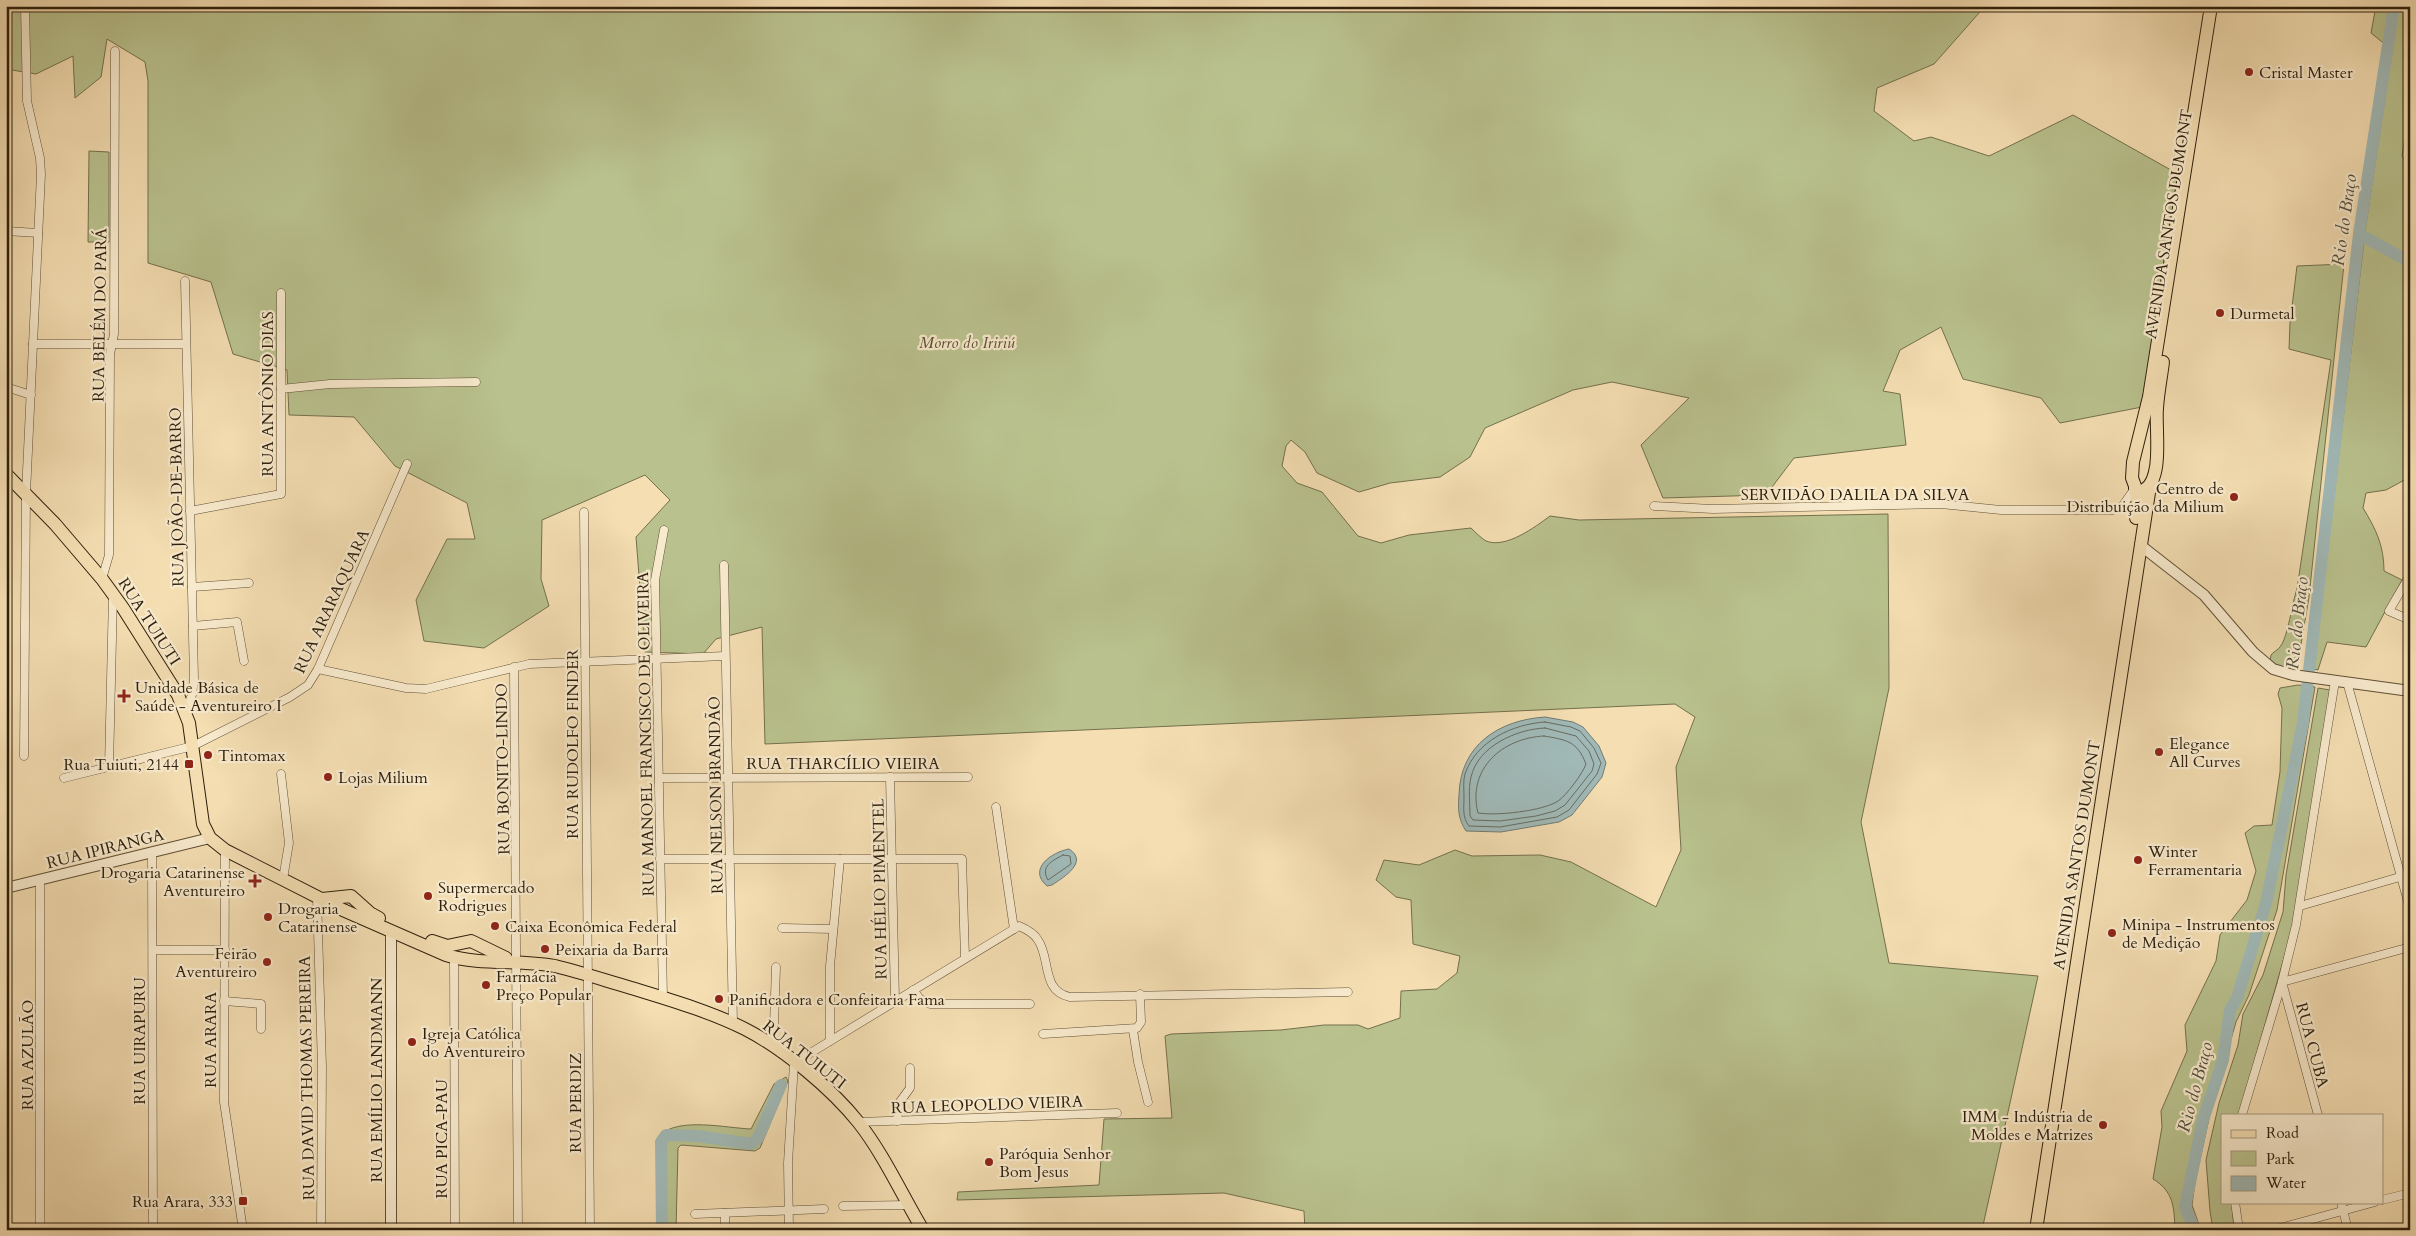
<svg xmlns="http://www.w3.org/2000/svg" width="2416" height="1236" font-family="Cardo,serif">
	<rect width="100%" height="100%" fill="#f4deb2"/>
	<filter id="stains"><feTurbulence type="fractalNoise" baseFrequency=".004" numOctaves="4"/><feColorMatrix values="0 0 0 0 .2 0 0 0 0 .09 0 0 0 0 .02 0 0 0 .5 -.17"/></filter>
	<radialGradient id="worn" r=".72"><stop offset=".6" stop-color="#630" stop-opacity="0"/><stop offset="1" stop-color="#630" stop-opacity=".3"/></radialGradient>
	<!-- green -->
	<g fill="#b9c28e" stroke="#74704d">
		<path d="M6 6H1982L1979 13 1934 64 1877 88 1874 111 1914 141 1931 137 1989 156 2073 115 2178 174 2142 407 2060 423 2041 398 1963 379 1941 327 1900 350 1883 391 1900 394 1906 445 1794 458 1766 495 1663 498 1641 445 1689 398 1612 382 1573 390 1485 428 1470 457 1440 477 1390 483 1359 492 1317 473 1305 452 1291 440 1286 446 1282 466 1297 483 1322 492 1358 536 1381 543 1409 535 1471 528C1475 532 1481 538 1486 541 1506 549 1535 527 1550 516L1579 520 1888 514 1889 688 1861 822 1889 963 2038 976 1982 1230H1305L1304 1211 1224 1193 957 1200 958 1192 1099 1185 1104 1119 1172 1118 1165 1036 1171 1034 1281 1030 1324 1025H1358L1368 1029 1400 1018 1401 991 1437 989 1457 973 1460 956 1413 944 1411 900 1396 897 1376 880 1384 860 1419 865 1455 850 1472 856 1540 855 1571 862 1656 907 1681 850 1676 767 1695 717 1675 704 765 744 762 627 716 639 703 654 645 652 636 537 670 500 645 475 542 520 541 579 549 606 484 648 424 641 416 600 447 539H475L467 503 395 466 354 417 289 415 287 370 233 354 211 282 148 263V81L145 62 107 39 101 77 75 98 73 56 36 74 6 69Z"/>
		<path d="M2376 6H2410V121L2407 124 2402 156 2410 169V477L2386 490 2366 493 2363 508C2376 529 2384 546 2384 571L2402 580 2366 647 2327 642 2318 670 2311 668 2328 546 2366 224 2392 50 2371 33Z"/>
		<polygon points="89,151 109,152 109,242 88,242"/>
		<path d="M2344 264 2309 597 2297 668H2282L2270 661 2271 655C2273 652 2278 650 2280 647 2288 637 2292 603 2297 589L2331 360 2289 349 2290 323 2297 266Z"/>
		<path d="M2298 685 2315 687 2277 910 2249 995 2236 1022 2212 1105 2195 1182 2192 1205 2201 1230H2175C2174 1207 2174 1192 2153 1179L2162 1127 2161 1111 2187 1051 2185 1025 2216 961 2220 935 2247 900 2256 871 2245 833 2254 826 2272 825 2280 772 2282 708 2278 694 2280 688Z"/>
		<polygon points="2318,688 2330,690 2292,930 2239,1115 2222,1115 2222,1202 2232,1202 2234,1230 2213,1230 2210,1211 2206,1160 2219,1103 2238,1045 2243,1014 2263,975 2283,912 2286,875"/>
		<path d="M786 1077 788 1081 760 1148 755 1151 681 1145 678 1148 676 1230H659L660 1135C679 1117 726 1128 751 1129L774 1084Z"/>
	</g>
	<!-- water -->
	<g fill="#a0b9b7" stroke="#727b73">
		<path d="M1545 717 1573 722 1583 727 1599 746 1606 763 1602 777 1572 815 1559 822 1501 832 1466 831C1458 819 1458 809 1459 795 1460 745 1499 720 1545 717Z"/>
		<path d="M1069 849C1089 862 1064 877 1052 885L1047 886C1027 869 1052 852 1069 849Z"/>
	</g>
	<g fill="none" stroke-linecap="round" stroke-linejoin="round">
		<!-- shore -->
		<g stroke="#676c62" stroke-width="1">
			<path d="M1545 722 1571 727 1580 731 1594 748 1601 763 1597 774 1569 810 1557 817 1500 827 1469 826C1462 817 1464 808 1464 797 1464 789 1463 780 1465 774 1476 741 1513 724 1545 722Z"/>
			<path d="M1545 728 1576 736 1589 751 1594 764 1592 771 1565 805 1555 811 1536 816 1500 821 1473 820 1470 816C1470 804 1468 789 1471 777 1478 746 1517 729 1545 728Z"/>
			<path d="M1544 736C1567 740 1577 741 1586 764 1583 773 1566 796 1558 801 1543 811 1497 816 1478 813 1467 769 1502 738 1544 736Z"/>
			<path d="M1063 855 1070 856 1071 864 1048 880C1040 866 1052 861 1063 855Z"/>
		</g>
		<!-- river -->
		<g stroke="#a0b9b7" stroke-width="12">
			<polyline points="2359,234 2410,262"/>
			<polyline points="662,1230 661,1142 666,1135 698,1136 751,1144 758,1138 781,1085"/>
			<polyline points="2195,1230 2185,1207 2203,1120 2223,1060 2230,1010 2237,998 2266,903 2303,723 2359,234 2394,6"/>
		</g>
		<!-- minor casing -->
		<g stroke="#604f36" stroke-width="9">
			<g id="minor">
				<polyline points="6,231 38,233"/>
				<polyline points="185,281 194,679 192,695 185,712"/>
				<polyline points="33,344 186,344"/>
				<polyline points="6,387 31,395"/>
				<polyline points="281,389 330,384 476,382"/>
				<polyline points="1654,506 1713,509 1941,504 2001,510 2112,510 2121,508 2135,488"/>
				<polyline points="190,511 281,494 281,293"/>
				<polyline points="584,512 590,1230"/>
				<polyline points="724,565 733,1024"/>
				<polyline points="2410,575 2389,611 2410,620"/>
				<polyline points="102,579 109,555 110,354 114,334 115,51"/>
				<polyline points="192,587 249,583"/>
				<polyline points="193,626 237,622 244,661"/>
				<polyline points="514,667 518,1230"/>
				<polyline points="318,669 406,688 426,689 529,664 725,656"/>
				<polyline points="2347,682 2410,909"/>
				<polyline points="24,756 26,493 41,174 40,158 27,101 25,6"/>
				<polyline points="109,767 113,595"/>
				<polyline points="281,774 289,843 283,879"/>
				<polyline points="890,777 895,1001"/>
				<polyline points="64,778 193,746 290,697 308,685 318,669 407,464"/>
				<polyline points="659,778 968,777"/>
				<polyline points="996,807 1014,929"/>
				<polyline points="225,850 224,1102 243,1230"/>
				<polyline points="152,852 153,1230"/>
				<polyline points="660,859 962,859 965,958"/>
				<polyline points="317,896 322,1067 321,1230"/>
				<polyline points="2300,906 2410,874"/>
				<polyline points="782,928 833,929"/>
				<polyline points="153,950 225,950"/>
				<polyline points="454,957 455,1230"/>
				<polyline points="913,990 920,999 930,1004 1030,1004"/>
				<polyline points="663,998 655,580 664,530"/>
				<polyline points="224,1001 261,1004 261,1029"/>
				<polyline points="1133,1030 1138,1062 1148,1102"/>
				<polyline points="1043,1034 1137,1028 1141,1022 1140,994"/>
				<polyline points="830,1041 830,966 840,859"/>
				<polyline points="769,1044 774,1026 776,967"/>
				<polyline points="2242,1115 2282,982 2296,925 2335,681"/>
				<polyline points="2318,1115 2282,982 2410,947"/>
				<polyline points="897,1121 899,1103 910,1088 910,1068"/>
				<polyline points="858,1122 1117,1113"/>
				<polyline points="2382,1200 2410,1193"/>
				<polyline points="2235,1202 2239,1230"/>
				<polyline points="2341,1202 2348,1230"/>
				<polyline points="843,1206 908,1205"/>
				<polyline points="725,1213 725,1230"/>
				<polyline points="695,1214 824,1209"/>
				<polyline points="40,1230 40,880"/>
				<path d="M789 1230 788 1163 794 1063 1019 926C1026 929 1034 933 1038 940 1051 959 1041 991 1070 997L1348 992"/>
				<polyline points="2273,1230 2375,1202"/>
			</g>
		</g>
		<!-- tertiary casing -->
		<g stroke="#604f36" stroke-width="12">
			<g id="tertiary">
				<polyline points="2140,545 2204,595 2253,652 2273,669 2293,675 2410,691"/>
				<polyline points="6,888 210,838"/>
				<polyline points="391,931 391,1230"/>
			</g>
		</g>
		<!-- primary casing -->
		<g stroke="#2e1f0c" stroke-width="14">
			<g id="primary">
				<path d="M6 474 55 524 102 579 123 608 178 695 189 723 203 824 210 838 225 850 343 910 446 955C481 966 519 959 555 966 580 972 604 980 628 987 667 999 709 1011 745 1029 784 1049 832 1089 859 1123 884 1155 902 1195 923 1230"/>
				<polyline points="2135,488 2138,505 2136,518"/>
				<path d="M2144 490C2164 479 2155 428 2157 408 2158 393 2161 378 2163 362"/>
				<polyline points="2138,494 2132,478 2133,462 2149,397 2211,6"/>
				<polyline points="322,899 351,896 370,913 379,918"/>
				<polyline points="432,941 447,946 471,941 506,958"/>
				<polyline points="2036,1230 2150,486"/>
			</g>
		</g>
		<!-- minor -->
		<use href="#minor" stroke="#f8eacd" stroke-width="8"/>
		<!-- tertiary -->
		<use href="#tertiary" stroke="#f8eacd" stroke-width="10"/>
		<!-- primary -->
		<use href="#primary" stroke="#f4deb2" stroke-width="12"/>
	</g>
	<!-- markers -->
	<g fill="#8f2418" stroke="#f8eacd" stroke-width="2">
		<circle cx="2249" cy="72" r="5"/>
		<circle cx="2220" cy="313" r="5"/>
		<circle cx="2234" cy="497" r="5"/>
		<path d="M121.5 688.5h5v5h5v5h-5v5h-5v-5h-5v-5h5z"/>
		<circle cx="2159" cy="752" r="5"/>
		<circle cx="208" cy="755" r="5"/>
		<rect x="184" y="759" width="10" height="10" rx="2.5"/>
		<circle cx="328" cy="777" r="5"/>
		<circle cx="2138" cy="860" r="5"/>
		<path d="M252.5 873.5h5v5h5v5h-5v5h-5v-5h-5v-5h5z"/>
		<circle cx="428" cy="896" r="5"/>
		<circle cx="268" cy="917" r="5"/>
		<circle cx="495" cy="926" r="5"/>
		<circle cx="2112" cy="933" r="5"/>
		<circle cx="545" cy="949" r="5"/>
		<circle cx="267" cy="962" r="5"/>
		<circle cx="486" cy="985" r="5"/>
		<circle cx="719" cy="999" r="5"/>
		<circle cx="412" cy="1042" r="5"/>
		<circle cx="2103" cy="1125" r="5"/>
		<circle cx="989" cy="1162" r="5"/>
		<rect x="238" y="1196" width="10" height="10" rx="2.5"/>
	</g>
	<g text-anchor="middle" stroke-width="4.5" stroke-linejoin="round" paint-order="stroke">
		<!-- poi labels -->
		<g font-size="16" fill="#2e1f0c" stroke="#f8eacd" text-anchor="start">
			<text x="2259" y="78">Cristal Master</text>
			<text x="2230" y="319">Durmetal</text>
			<text x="2224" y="494" text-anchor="end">Centro de<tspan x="2224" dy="18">Distribuição da Milium</tspan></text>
			<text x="135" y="693">Unidade Básica de<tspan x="135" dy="18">Saúde - Aventureiro I</tspan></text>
			<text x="2169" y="749">Elegance<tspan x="2169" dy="18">All Curves</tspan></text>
			<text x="218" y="761">Tintomax</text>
			<text x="179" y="770" text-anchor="end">Rua Tuiuti, 2144</text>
			<text x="338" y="783">Lojas Milium</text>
			<text x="2148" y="857">Winter<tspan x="2148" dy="18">Ferramentaria</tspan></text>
			<text x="245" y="878" text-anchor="end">Drogaria Catarinense<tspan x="245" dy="18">Aventureiro</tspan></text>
			<text x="438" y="893">Supermercado<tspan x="438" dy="18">Rodrigues</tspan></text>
			<text x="278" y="914">Drogaria<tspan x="278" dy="18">Catarinense</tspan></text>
			<text x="2122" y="930">Minipa - Instrumentos<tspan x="2122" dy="18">de Medição</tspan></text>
			<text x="505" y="932">Caixa Econômica Federal</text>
			<text x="555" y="955">Peixaria da Barra</text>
			<text x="257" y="959" text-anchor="end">Feirão<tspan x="257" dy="18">Aventureiro</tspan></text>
			<text x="496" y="982">Farmácia<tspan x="496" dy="18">Preço Popular</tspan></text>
			<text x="729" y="1005">Panificadora e Confeitaria Fama</text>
			<text x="422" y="1039">Igreja Católica<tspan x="422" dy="18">do Aventureiro</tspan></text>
			<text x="2093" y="1122" text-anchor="end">IMM - Indústria de<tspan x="2093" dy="18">Moldes e Matrizes</tspan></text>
			<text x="999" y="1159">Paróquia Senhor<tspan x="999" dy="18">Bom Jesus</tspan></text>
			<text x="233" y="1207" text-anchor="end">Rua Arara, 333</text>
		</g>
		<!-- street labels -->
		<g font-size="16" fill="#2e1f0c" stroke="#f8eacd">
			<text transform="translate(2168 224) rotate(-81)" y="6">AVENIDA SANTOS DUMONT</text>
			<text transform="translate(99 315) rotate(-89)" y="6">RUA BELÉM DO PARÁ</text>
			<text transform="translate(267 394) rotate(-90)" y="6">RUA ANTÔNIO DIAS</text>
			<text x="1855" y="500">SERVIDÃO DALILA DA SILVA</text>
			<text transform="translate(176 497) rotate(-91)" y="6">RUA JOÃO-DE-BARRO</text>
			<text transform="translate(331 601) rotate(-65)" y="6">RUA ARARAQUARA</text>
			<text transform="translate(150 621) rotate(57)" y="6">RUA TUIUTI</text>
			<text transform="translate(645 734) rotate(-91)" y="6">RUA MANOEL FRANCISCO DE OLIVEIRA</text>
			<text transform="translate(572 744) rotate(-90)" y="6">RUA RUDOLFO FINDER</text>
			<text x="843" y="769">RUA THARCÍLIO VIEIRA</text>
			<text transform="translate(502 769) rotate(-91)" y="6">RUA BONITO-LINDO</text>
			<text transform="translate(715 795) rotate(-91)" y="6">RUA NELSON BRANDÃO</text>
			<text transform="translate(105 848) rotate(-14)" y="6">RUA IPIRANGA</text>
			<text transform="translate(2076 855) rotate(-81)" y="6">AVENIDA SANTOS DUMONT</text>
			<text transform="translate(879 889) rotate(-91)" y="6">RUA HÉLIO PIMENTEL</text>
			<text transform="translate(210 1040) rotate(-90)" y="6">RUA ARARA</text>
			<text transform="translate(139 1041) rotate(-90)" y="6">RUA UIRAPURU</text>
			<text transform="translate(2313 1045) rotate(75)" y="6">RUA CUBA</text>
			<text transform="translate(805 1054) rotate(38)" y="6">RUA TUIUTI</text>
			<text transform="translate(27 1055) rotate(-90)" y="6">RUA AZULÃO</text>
			<text transform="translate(306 1078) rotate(-91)" y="6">RUA DAVID THOMAS PEREIRA</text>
			<text transform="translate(376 1080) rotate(-90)" y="6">RUA EMÍLIO LANDMANN</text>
			<text transform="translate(575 1103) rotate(-90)" y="6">RUA PERDIZ</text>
			<text transform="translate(987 1104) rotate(-2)" y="6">RUA LEOPOLDO VIEIRA</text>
			<text transform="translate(441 1139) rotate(-90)" y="6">RUA PICA-PAU</text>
		</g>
		<!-- park labels -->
		<g font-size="16" font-style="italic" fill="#585033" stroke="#f8eacd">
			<text x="967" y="348">Morro do Iririú</text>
		</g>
		<!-- water labels -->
		<g font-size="18" font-style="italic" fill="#504d3f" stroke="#f8eacd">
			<text transform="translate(2344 220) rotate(-82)" y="6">Rio do Braço</text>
			<text transform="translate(2297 623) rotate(-84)" y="6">Rio do Braço</text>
			<text transform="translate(2195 1087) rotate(-75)" y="6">Rio do Braço</text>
		</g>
	</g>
	<!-- margin -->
	<rect width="2416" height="1236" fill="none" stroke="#f4deb2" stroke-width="25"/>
	<rect x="8" y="8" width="2401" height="1221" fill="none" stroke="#2e1f0c" stroke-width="2.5"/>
	<rect x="12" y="12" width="2391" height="1211" fill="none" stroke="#2e1f0c"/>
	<!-- legend -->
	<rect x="2221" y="1114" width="162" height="90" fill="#f8eacd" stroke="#a79980"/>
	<rect x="2231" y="1130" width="25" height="8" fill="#f4deb2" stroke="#a79980"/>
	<text x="2266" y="1138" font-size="15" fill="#2e1f0c">Road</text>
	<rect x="2231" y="1151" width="25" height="15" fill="#b9c28e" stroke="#a79980"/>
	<text x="2266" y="1164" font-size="15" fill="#2e1f0c">Park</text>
	<rect x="2231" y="1176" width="25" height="15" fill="#a0b9b7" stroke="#a79980"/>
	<text x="2266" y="1188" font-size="15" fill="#2e1f0c">Water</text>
	<rect width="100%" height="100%" filter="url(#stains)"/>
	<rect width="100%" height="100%" fill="url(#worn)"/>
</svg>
